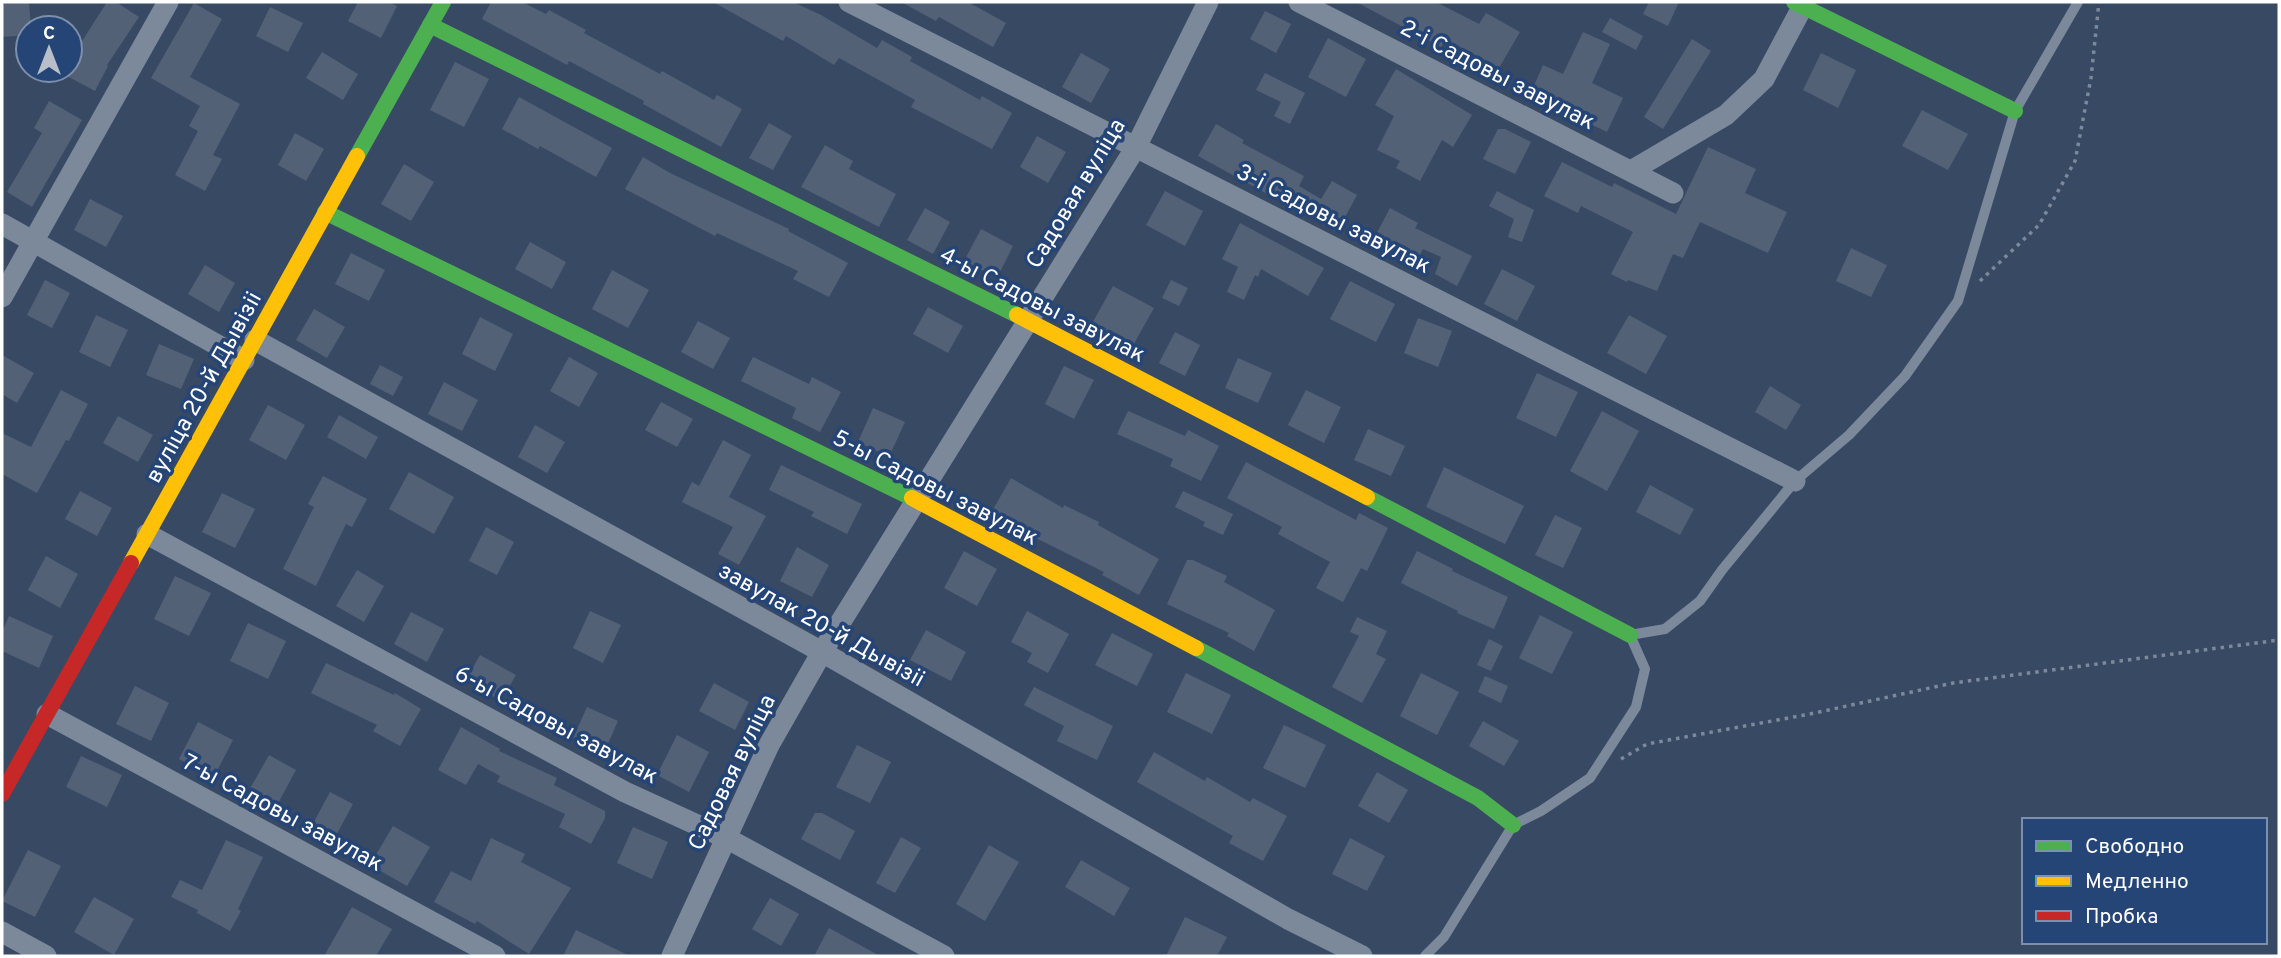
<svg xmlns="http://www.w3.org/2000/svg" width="2281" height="958" font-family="Overpass,sans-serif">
	<rect width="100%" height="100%" fill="#384964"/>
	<!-- building -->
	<g fill="#536177">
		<polygon points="29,2 31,28 28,28 28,35 2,37 2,3"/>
		<polygon points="107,2 116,2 139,17 107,65 108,66 95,91 63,74 65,70 70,70 70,60"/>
		<polygon points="358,2 388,2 397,6 381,38 348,21"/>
		<polygon points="491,2 522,2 546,14 549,10 586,30 584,33 660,74 662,71 714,100 717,95 742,109 721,147 643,104 644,101 569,61 567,65 482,19"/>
		<polygon points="713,2 793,2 821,15 877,48 882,40 912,57 910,61 980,100 982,96 1012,113 992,149 911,107 915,100 839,58 834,65 786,36 783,41"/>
		<polygon points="901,2 968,2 1006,23 993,47 939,17 936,21"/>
		<polygon points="1356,2 1436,2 1479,24 1486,13 1520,32 1499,68 1446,39 1441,47"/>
		<polygon points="1649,2 1679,2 1668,26 1643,14"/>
		<polygon points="194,3 222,19 190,77 240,104 213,155 222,159 205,191 175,175 198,131 189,126 200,106 151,78"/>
		<polygon points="270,7 303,23 288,52 256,36"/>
		<polygon points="1265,11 1291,24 1276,53 1250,39"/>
		<polygon points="1610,18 1643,36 1636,50 1602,32"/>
		<polygon points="1583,32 1610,44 1592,83 1623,98 1607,132 1553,106 1552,108 1529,97 1543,65 1563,74"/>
		<polygon points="1328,38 1366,59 1346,97 1308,77"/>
		<polygon points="1692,39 1711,51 1663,129 1644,117"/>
		<polygon points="322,52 358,74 343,100 306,78"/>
		<polygon points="1081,53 1110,69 1091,103 1062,87"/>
		<polygon points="1821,53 1856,70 1838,108 1803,90"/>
		<polygon points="455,62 489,79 464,127 430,110"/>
		<polygon points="1396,69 1472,115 1453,147 1442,140 1420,181 1396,168 1400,161 1377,150 1394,116 1375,105"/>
		<polygon points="1265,73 1305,93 1290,124 1274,116 1281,102 1256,90"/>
		<polygon points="519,97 612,148 596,177 540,146 538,149 502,129"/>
		<polygon points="49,101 82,120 32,207 7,192 42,133 34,128"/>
		<polygon points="1922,110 1968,134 1948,170 1902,146"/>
		<polygon points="769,123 792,136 773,170 749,158"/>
		<polygon points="1216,124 1244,140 1242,143 1304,176 1299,186 1321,199 1332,181 1357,195 1337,232 1198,156"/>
		<polygon points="1498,129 1505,129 1531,142 1515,174 1483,159"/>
		<polygon points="295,133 324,149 306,181 278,165"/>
		<polygon points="1037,136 1066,152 1048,183 1020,167"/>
		<polygon points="825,145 853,161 849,169 896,194 879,227 801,187"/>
		<polygon points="1708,147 1756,169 1745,193 1787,212 1768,253 1700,222 1683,258 1673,254 1657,291 1628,280 1627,282 1611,274 1633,232 1581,206 1578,213 1544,196 1562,162 1612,187 1614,183 1676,214"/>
		<polygon points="643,157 670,173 789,229 788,231 848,263 829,297 793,279 798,271 717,233 715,236 625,189"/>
		<polygon points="404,164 434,182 411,221 381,204"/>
		<polygon points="1165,191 1203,211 1185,246 1146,225"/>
		<polygon points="1497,191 1534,210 1522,242 1508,237 1514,219 1489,206"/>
		<polygon points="90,199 123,216 106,247 74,230"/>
		<polygon points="925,208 950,222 933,254 907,240"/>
		<polygon points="1390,208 1418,223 1415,228 1472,256 1457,286 1435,274 1441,257 1423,249 1415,264 1371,244"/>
		<polygon points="1240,223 1324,268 1308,296 1261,269 1258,277 1255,275 1244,300 1227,292 1238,267 1222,259"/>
		<polygon points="981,229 1013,246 997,278 964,261"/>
		<polygon points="530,242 566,262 552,289 515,269"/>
		<polygon points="1851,248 1887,265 1871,297 1836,281"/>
		<polygon points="351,253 385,270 369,301 335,284"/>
		<polygon points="205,265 235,283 219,312 188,294"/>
		<polygon points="1502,269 1535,286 1517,321 1484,304"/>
		<polygon points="612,270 649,290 628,328 592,309"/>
		<polygon points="45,280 70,293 52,328 27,315"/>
		<polygon points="1171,280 1188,288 1179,306 1162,298"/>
		<polygon points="1350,281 1395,304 1376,342 1330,319"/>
		<polygon points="1113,286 1154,308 1131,349 1090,327"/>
		<polygon points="928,307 963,326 948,353 913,334"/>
		<polygon points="314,309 345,327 327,358 296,340"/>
		<polygon points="96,315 128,330 110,367 79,352"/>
		<polygon points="1629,315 1667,336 1646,374 1607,353"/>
		<polygon points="480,317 513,334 495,371 462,354"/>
		<polygon points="1418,318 1452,331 1438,367 1404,353"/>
		<polygon points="698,321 730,338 713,369 681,352"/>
		<polygon points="1175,332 1200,345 1185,376 1159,363"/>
		<polygon points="159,344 194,359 181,389 146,375"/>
		<polygon points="2,355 34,373 17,403 2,394"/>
		<polygon points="569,357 598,373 579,407 550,391"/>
		<polygon points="753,357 809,384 812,377 841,392 820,432 792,418 796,408 741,381"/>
		<polygon points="1238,358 1272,373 1258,403 1225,388"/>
		<polygon points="380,365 403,377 393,396 370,384"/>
		<polygon points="1064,366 1094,380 1074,419 1045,404"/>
		<polygon points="1537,373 1578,392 1556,437 1516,418"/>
		<polygon points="444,382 478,400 462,431 428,414"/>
		<polygon points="1770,386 1801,405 1786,430 1755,412"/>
		<polygon points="61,390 88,404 69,441 66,440 37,493 2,474 2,433 31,447"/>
		<polygon points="1306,390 1341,407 1324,443 1288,425"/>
		<polygon points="661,402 693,419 677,447 645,430"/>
		<polygon points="268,405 305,425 286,460 249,440"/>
		<polygon points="873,408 905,422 889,457 858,442"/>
		<polygon points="1128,411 1185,436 1188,430 1219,446 1201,481 1170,466 1173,459 1117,434"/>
		<polygon points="1602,411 1639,431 1607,491 1570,471"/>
		<polygon points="339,415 378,437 366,459 327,437"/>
		<polygon points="118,416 153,435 138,462 103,443"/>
		<polygon points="535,425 565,442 547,473 518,457"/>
		<polygon points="1368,429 1405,446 1391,476 1354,460"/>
		<polygon points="723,440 751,455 729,497 766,516 739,565 718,554 733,527 682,502 692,482 699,486"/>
		<polygon points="1246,462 1356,520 1359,513 1388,528 1367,571 1361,568 1343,602 1316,588 1330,562 1278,534 1282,527 1227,498"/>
		<polygon points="781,465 862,504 847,534 811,516 814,512 769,490"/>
		<polygon points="1444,467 1524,506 1505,544 1426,507"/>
		<polygon points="409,472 454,497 434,534 389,509"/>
		<polygon points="323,476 367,499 352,527 346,524 316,586 283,569 314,507 308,504"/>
		<polygon points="1011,478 1063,508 1064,505 1099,522 1098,525 1159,559 1139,595 1102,575 1104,572 1022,531 991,513"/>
		<polygon points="1650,485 1694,509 1680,535 1636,512"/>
		<polygon points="80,491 112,508 97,536 65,519"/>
		<polygon points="1183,491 1233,514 1223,535 1203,526 1205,522 1175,507"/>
		<polygon points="222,493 255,509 235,548 202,532"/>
		<polygon points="1555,515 1582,528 1563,568 1535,555"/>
		<polygon points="486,527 514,542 497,575 469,561"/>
		<polygon points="797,547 829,565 812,597 780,581"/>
		<polygon points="964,551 997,569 977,606 944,588"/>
		<polygon points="1417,551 1453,569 1452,571 1508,597 1494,629 1457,613 1458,611 1401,583"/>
		<polygon points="46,556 78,574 60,608 28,590"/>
		<polygon points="1187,560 1193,560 1227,576 1224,582 1275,610 1254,651 1227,636 1229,633 1167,604"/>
		<polygon points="357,570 384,586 364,622 336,606"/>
		<polygon points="175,576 211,593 189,636 154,619"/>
		<polygon points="590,611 621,625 603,663 573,648"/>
		<polygon points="1027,611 1069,634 1048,673 1027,662 1032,653 1011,642"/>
		<polygon points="411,612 444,629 427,662 394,644"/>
		<polygon points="1540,615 1573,632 1552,674 1519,658"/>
		<polygon points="9,616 53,636 39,668 2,651 2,632"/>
		<polygon points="1357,617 1387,631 1376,654 1386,659 1362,703 1332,687 1359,636 1350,632"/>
		<polygon points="248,623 286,641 268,679 230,661"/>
		<polygon points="926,630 966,652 951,681 910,660"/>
		<polygon points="1112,633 1153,654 1137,686 1095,665"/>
		<polygon points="1489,639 1503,646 1491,671 1477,665"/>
		<polygon points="480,655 516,675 501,701 466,680"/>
		<polygon points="326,663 394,695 395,693 421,709 400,746 373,731 377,725 311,693"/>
		<polygon points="1186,673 1231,695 1212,734 1167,712"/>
		<polygon points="1421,673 1459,692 1437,735 1400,716"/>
		<polygon points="1485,676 1508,686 1501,703 1478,692"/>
		<polygon points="714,683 749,702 735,730 699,711"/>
		<polygon points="135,686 169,703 151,741 116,724"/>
		<polygon points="1034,687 1113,726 1097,760 1057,741 1064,726 1024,705"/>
		<polygon points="587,707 618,721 604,753 573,738"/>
		<polygon points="1483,721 1519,741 1504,766 1469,746"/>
		<polygon points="198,722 233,740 214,777 179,759"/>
		<polygon points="1284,725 1326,745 1305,788 1263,768"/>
		<polygon points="461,727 500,749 499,751 557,778 554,785 605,811 605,818 591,844 559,827 565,814 497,782 500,776 478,764 466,785 438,770"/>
		<polygon points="677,735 709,752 689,792 657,775"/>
		<polygon points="857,745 891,762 870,803 836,787"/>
		<polygon points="1154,752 1205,781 1207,777 1250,802 1253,798 1287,816 1263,861 1229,843 1233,836 1137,782"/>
		<polygon points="269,755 296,770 275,809 247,794"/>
		<polygon points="81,756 122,775 107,807 66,787"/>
		<polygon points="1377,772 1408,790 1389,823 1358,806"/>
		<polygon points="330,792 353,804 332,843 309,831"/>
		<polygon points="815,813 822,813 855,831 840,860 801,839"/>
		<polygon points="393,826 430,847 407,886 370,865"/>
		<polygon points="633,827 668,842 652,879 617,863"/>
		<polygon points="901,837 921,848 895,893 876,883"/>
		<polygon points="491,838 525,854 521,862 571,888 529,954 477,921 475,924 434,902 451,871 471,881"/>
		<polygon points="1350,838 1385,856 1367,891 1332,874"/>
		<polygon points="226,840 263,857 238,909 241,911 230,931 197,913 198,910 171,897 180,880 202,890"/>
		<polygon points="989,845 1019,862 985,921 956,904"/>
		<polygon points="28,850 61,866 35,917 2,901"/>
		<polygon points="1081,860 1130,888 1114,916 1065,887"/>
		<polygon points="94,897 134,919 114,955 74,932"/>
		<polygon points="770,898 799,914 781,946 752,929"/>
		<polygon points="352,907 392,929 376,956 324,956"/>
		<polygon points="1185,917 1227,937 1217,956 1166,956"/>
		<polygon points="829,928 880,956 814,956"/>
		<polygon points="576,930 630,956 563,956"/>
	</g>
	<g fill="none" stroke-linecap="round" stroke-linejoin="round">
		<!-- path -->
		<g stroke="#7c899b" stroke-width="3.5" stroke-dasharray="3.5 5" stroke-linecap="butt">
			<polyline points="1980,281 2039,225 2075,161 2091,78 2099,2"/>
			<polyline points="1621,759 1647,744 1810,714 1953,683 2279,640"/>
		</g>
		<!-- lane -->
		<polyline stroke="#7c899b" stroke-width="10" points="1425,956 1444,937 1513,825 1541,811 1590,778 1636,707 1645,669 1630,635 1665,629 1700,601 1722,570 1795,481 1849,435 1905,376 1958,301 2015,111 2078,2"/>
		<!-- street -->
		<g stroke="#7c899b" stroke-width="21">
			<polyline points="849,2 1795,481"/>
			<polyline points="1299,2 1673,193"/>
			<polyline points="1631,171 1726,115 1764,79 1805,2"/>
			<polyline points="2,224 244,360"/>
			<polyline points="2,297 168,2"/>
			<polyline points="255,340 822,652 1288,919 1362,956"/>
			<polyline points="147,534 625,792 728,839 944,956"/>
			<polyline points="47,714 495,956"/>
			<polyline points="2,932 46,956"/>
			<polyline points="672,956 769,745 822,652 1136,147 1208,2"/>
		</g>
		<!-- fast -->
		<g stroke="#4caf50" stroke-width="16">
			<polyline points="1794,2 2015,111"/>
			<polyline points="430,25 1017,315"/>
			<polyline points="357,156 443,2"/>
			<polyline points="325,212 912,498"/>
			<polyline points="1367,497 1630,635"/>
			<polyline points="1196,648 1478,798 1513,825"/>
		</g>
		<!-- slow -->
		<g stroke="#ffc107" stroke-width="16">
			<polyline points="1017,315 1367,497"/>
			<polyline points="912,498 1196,648"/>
			<polyline points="131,563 357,156"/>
		</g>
		<!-- jam -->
		<polyline stroke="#c62828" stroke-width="16" points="2,794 131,563"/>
	</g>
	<g text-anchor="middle" stroke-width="7" stroke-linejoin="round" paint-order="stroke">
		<!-- street labels -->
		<g font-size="23" fill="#fff" stroke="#254577">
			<text transform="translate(1498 74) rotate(27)" y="8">2-і Садовы завулак</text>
			<text transform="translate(1075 193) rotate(-59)" y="8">Садовая вуліца</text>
			<text transform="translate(1334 218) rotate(27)" y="8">3-і Садовы завулак</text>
			<text transform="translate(1043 304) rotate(27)" y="8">4-ы Садовы завулак</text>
			<text transform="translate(203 387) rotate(-61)" y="8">вуліца 20-й Дывізіі</text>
			<text transform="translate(936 487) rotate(27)" y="8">5-ы Садовы завулак</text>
			<text transform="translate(822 624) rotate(29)" y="8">завулак 20-й Дывізіі</text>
			<text transform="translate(557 724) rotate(28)" y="8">6-ы Садовы завулак</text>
			<text transform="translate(731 772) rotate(-64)" y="8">Садовая вуліца</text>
			<text transform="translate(283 812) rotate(28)" y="8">7-ы Садовы завулак</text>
		</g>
	</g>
	<!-- border -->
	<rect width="2281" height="958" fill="none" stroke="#ffffff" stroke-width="7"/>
	<!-- legend -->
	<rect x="2022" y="818" width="245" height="126" fill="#254577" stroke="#7c8fad" stroke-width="2"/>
	<rect x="2036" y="841" width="35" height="10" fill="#4caf50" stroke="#7c8fad" stroke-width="2"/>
	<text x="2085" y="853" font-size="21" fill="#ffffff">Свободно</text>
	<rect x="2036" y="876" width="35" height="10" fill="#ffc107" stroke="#7c8fad" stroke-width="2"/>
	<text x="2085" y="888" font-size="21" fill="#ffffff">Медленно</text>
	<rect x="2036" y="911" width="35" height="10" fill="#c62828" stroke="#7c8fad" stroke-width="2"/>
	<text x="2085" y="923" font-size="21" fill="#ffffff">Пробка</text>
	<!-- north arrow -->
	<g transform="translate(49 49)"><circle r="33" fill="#254577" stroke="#7c8fad" stroke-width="2"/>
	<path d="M0-5L12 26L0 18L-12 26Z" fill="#b9bfc9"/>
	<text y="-10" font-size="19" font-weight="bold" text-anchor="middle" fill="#ffffff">С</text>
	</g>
</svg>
